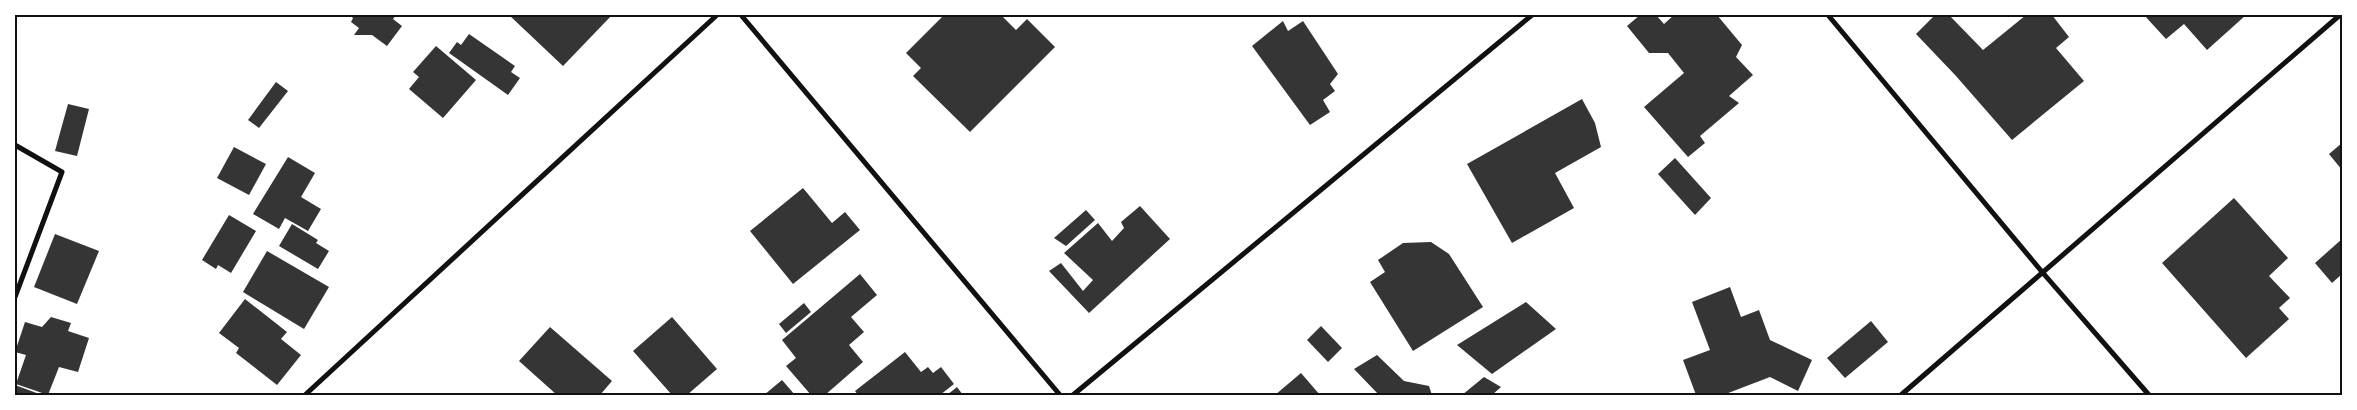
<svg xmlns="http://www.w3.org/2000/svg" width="2357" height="410" font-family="'Roboto Serif',serif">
	<rect width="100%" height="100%" fill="#fff"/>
	<!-- building -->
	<g fill="#353535">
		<polygon points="350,15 396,15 393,19 402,26 387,46 372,35 354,35 359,28 351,22 353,18"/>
		<polygon points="509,15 612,15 563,66"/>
		<polygon points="944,15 1001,15 1016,30 1027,19 1055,47 970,132 913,76 921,68 906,53"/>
		<polygon points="1640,15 1656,15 1664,24 1674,15 1717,15 1742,45 1736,57 1753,75 1729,96 1739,103 1700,136 1705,143 1688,157 1644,107 1684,73 1668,53 1649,53 1627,26"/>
		<polygon points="1935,15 1949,15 1983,50 2026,15 2052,15 2069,37 2056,48 2084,81 2012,140 1956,76 1916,34"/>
		<polygon points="2144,15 2246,15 2207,50 2184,24 2166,39"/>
		<polygon points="1283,21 1288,31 1303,21 1338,74 1330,84 1335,91 1323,100 1330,112 1310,125 1252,46"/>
		<polygon points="469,34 515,66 511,72 520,78 508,95 449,53 457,42 461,45"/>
		<polygon points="436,46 476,80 443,118 409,89 419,77 413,72"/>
		<polygon points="276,82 288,91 259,128 248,120"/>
		<polygon points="1582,99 1595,123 1601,147 1555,173 1574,208 1512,243 1467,164"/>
		<polygon points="68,104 89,109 77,156 55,151"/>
		<polygon points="2342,143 2342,170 2329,154"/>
		<polygon points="234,147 266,164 249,195 217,178"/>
		<polygon points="288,157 315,173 301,197 321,209 308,231 285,218 279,229 253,214"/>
		<polygon points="1675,158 1711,198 1695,215 1658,174"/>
		<polygon points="803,188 832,223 845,212 860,230 793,284 750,231"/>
		<polygon points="2234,198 2288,258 2269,276 2290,298 2279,308 2289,319 2246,358 2162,263"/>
		<polygon points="1140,206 1170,239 1089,313 1049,271 1061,263 1083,291 1093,280 1064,253 1098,223 1112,241 1124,228 1121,222"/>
		<polygon points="1086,210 1095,220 1066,246 1054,238"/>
		<polygon points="229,215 256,231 231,273 218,265 216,269 202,260"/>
		<polygon points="292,224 318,240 316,243 329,251 318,269 279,246"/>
		<polygon points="55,234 99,251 77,304 34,287"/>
		<polygon points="2342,239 2342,274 2332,283 2315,263"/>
		<polygon points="1431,242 1449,254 1483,307 1413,351 1370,282 1385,272 1378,260 1403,243"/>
		<polygon points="267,251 329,287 304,329 243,292"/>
		<polygon points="860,274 877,295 851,317 864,332 849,345 863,362 825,395 811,395 786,366 796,358 782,340"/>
		<polygon points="1730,287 1741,317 1759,310 1770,340 1812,360 1798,391 1770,377 1723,395 1696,395 1683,360 1710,350 1692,302"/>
		<polygon points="245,299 287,332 281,339 301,355 277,385 236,353 239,348 219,333"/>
		<polygon points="1526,302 1556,329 1492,374 1457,345"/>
		<polygon points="804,303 811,312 786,333 779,324"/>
		<polygon points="51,317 71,323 68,331 89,338 78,372 59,367 48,395 16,384 26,355 15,352 25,322 42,327"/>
		<polygon points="672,317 717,369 687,395 672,395 633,351"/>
		<polygon points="1871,321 1888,342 1845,378 1827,358"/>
		<polygon points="1321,326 1342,348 1328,362 1307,340"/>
		<polygon points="550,327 612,381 600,395 557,395 519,361"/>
		<polygon points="905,352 921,372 928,367 933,373 941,367 954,384 940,395 858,395 855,391"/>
		<polygon points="1377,355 1404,381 1429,386 1432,395 1379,395 1354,369"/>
		<polygon points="1301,373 1320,395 1275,395"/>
		<polygon points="1484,377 1501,387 1492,395 1462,395"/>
		<polygon points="782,380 795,395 764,395"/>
		<polygon points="15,385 42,395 15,395"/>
		<polygon points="957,387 963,395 947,395"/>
	</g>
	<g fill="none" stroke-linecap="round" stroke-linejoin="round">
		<!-- minor -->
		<g stroke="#111" stroke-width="5">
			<polyline points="741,15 1060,395"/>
			<polyline points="1828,15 2043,273 2149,395"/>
			<polyline points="15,145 62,172 15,297"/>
			<polyline points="305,395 717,15"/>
			<polyline points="1073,395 1532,15"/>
			<polyline points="1901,395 2340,15"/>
		</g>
	</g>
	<!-- border -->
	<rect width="2357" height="410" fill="none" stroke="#ffffff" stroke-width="32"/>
	<rect x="16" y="16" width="2325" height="378" fill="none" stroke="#111" stroke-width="2"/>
</svg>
